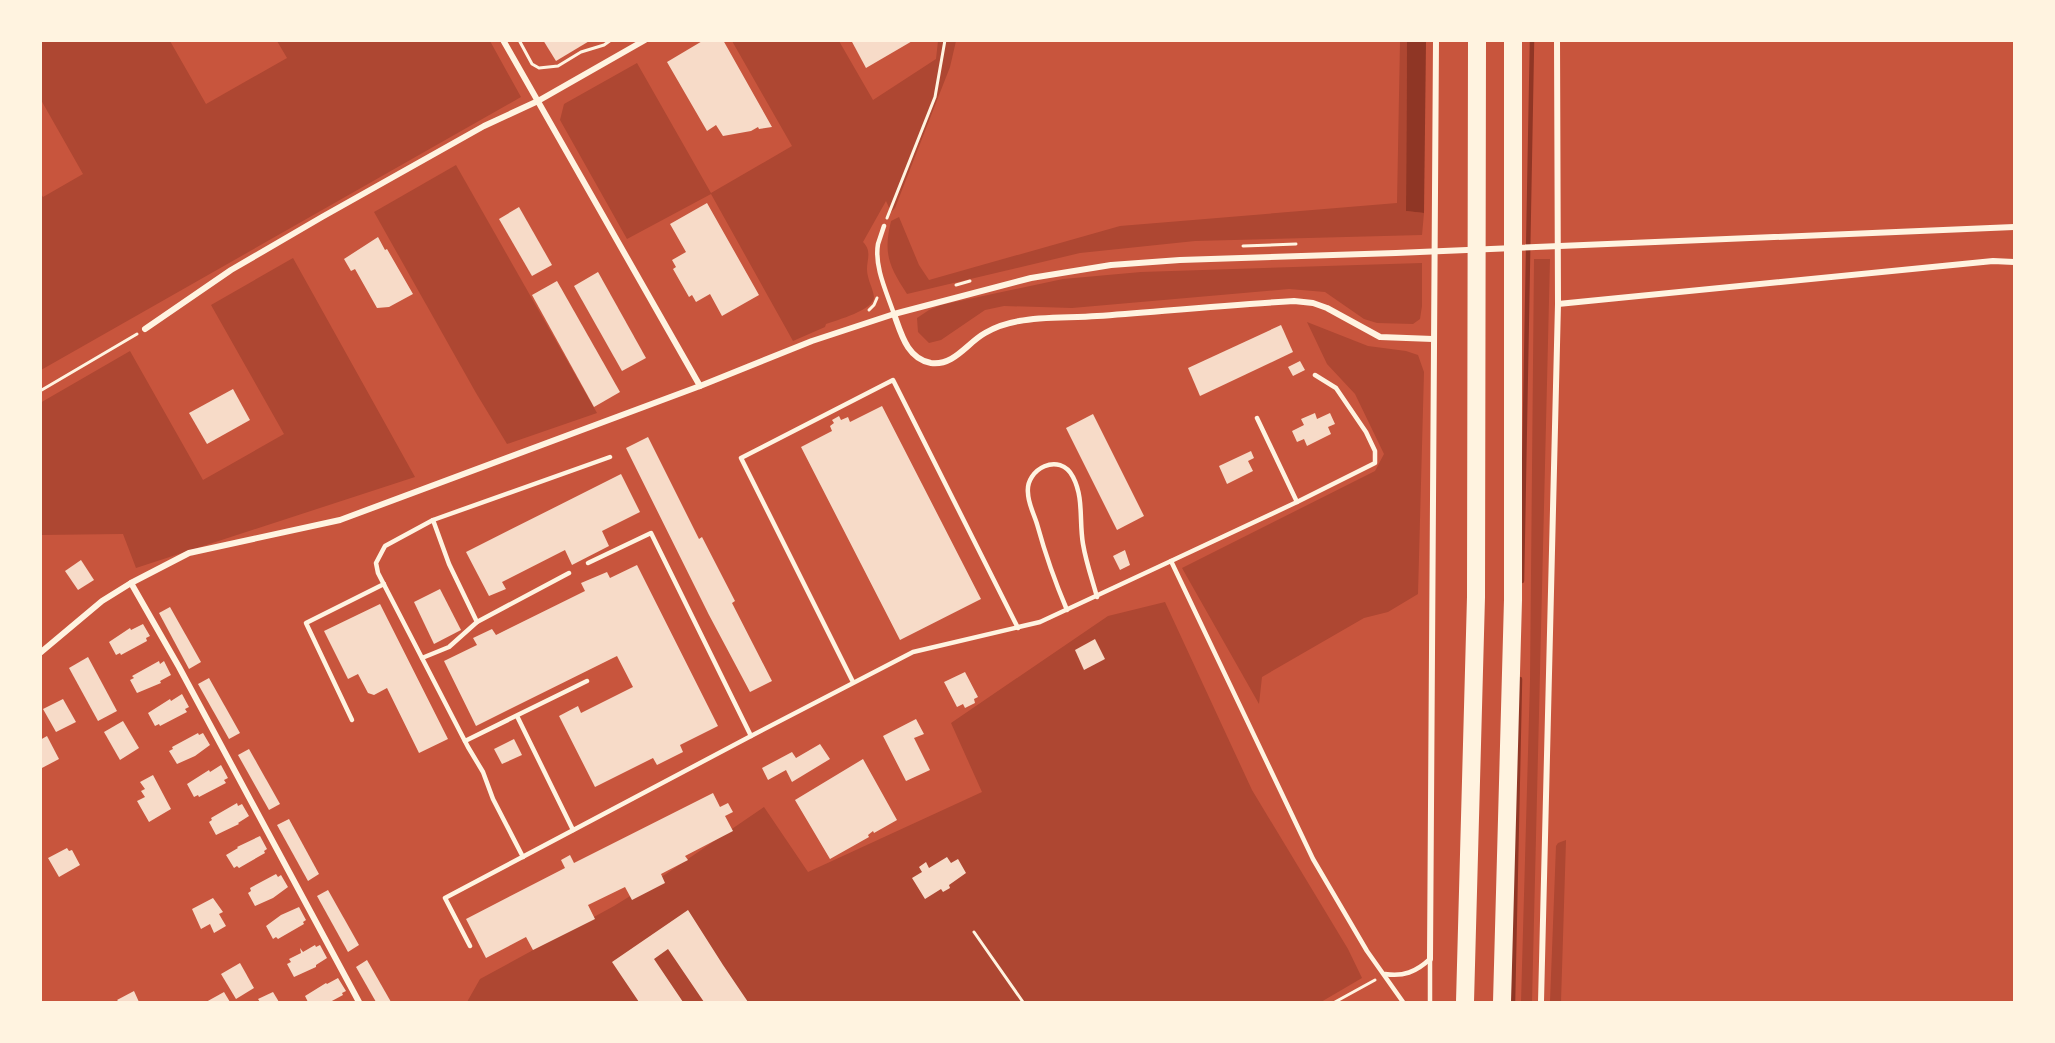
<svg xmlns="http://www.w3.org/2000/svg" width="2055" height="1043" font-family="'Titillium Web',sans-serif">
	<rect width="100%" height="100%" fill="#c8553d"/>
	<!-- green -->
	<g fill="#ae4732">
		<polygon points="41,40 170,41 206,104 287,58 277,41 490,41 521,97 41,370 41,194 43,197 83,174 41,100"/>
		<path d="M732 41H839L873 100 936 59 938 41H956L950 67 895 208 891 212 886 201 863 242C872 251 867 259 867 269 867 279 873 288 874 297 874 310 837 320 826 324L825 327 793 341 711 194 627 239 560 120 564 104 637 63 711 193 792 146Z"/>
		<path d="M1400 41H1407L1406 211 1424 213 1422 235 1195 241 1080 253 907 294C889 266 883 254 891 221L899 217 919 265 929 280 1120 226 1397 203Z"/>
		<polygon points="456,165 597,413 507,444 476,393 374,212"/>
		<polygon points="293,258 415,477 136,568 123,534 41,535 40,403 130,351 203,480 284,434 211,305"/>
		<polygon points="1534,259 1550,259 1532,1002 1521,1002 1530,681"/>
		<polygon points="1422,263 1422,306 1420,319 1413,324 1377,323 1364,319 1325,292 1289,289 1072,308 1004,306 985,310 941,340 929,343 918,332 917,318 929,310 941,305 1063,279 1141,272"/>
		<polygon points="1307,322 1368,346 1406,351 1418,355 1424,372 1418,594 1388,612 1364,618 1262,677 1259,704 1182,568 1375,471 1384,454 1355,394 1327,364"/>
		<polygon points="1165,602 1252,790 1348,949 1362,978 1321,1002 467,1002 480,979 614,906 666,874 764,807 808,872 982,792 951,723 1108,616"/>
		<polygon points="1566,840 1561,1002 1550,1002 1556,846 1558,843"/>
	</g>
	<!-- water -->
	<polygon fill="#8f3625" points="1407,41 1426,41 1424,213 1406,211"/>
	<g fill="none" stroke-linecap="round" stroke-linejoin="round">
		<!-- stream -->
		<g stroke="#8f3625" stroke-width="4.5">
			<polyline points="1522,581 1532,40"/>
			<polyline points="1513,1002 1520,679"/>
		</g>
	</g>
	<!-- building -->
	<g fill="#f7dbc8">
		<polygon points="543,40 591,40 556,61"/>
		<polygon points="704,40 723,40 772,127 759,129 758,127 751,131 723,136 716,125 707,131 667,62"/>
		<polygon points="851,40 914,40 866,68"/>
		<polygon points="707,203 759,295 722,316 710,294 696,302 692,295 689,297 673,269 676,267 672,260 686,252 670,224"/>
		<polygon points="519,207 552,265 532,276 499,219"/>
		<polygon points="378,237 385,250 387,249 413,294 389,307 377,308 355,269 351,271 344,259"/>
		<polygon points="598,272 646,358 622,371 574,286"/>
		<polygon points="557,281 620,392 594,407 532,295"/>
		<polygon points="1281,325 1293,352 1200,396 1188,368"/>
		<polygon points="1300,361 1305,370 1293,376 1288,367"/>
		<polygon points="233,389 250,420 207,444 189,413"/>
		<polygon points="882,406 981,599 900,640 801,447 832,431 830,426 834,423 832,420 839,416 841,420 848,417 850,422"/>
		<polygon points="1315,413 1317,419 1330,413 1335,424 1328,427 1331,434 1307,446 1304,439 1297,442 1292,431 1304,425 1301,419"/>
		<polygon points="1093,414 1144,516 1117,530 1066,428"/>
		<polygon points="648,437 699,539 702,537 735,601 732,603 772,681 750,692 709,615 626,448"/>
		<polygon points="1251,451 1254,458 1248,461 1253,471 1227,484 1219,466"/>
		<polygon points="621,474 640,512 602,531 609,546 572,565 565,550 502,582 506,589 489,596 466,552"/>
		<polygon points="1125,550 1130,565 1120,570 1113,556"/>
		<polygon points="81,560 94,580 78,590 65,571"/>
		<polygon points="637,565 718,726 680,745 683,752 657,765 653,758 595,787 559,716 578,706 581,713 633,687 617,656 476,726 444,661 477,645 473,638 492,629 496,635 585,591 581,583 607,572 610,578"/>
		<polygon points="440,589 461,630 434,644 414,602"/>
		<polygon points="380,604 448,739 419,753 387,688 374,695 368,693 358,674 348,679 324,631"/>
		<polygon points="170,607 201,662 189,669 159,613"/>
		<polygon points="143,624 150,636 146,638 147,641 121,655 120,653 116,655 109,642 130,628 131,630"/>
		<polygon points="1095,639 1105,659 1084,670 1075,650"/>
		<polygon points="88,657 117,711 98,721 69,668"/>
		<polygon points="159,661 160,664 164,661 171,675 160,681 161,683 137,693 130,680 134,678 132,676"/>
		<polygon points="965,672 978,697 974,699 975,703 965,708 963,704 957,707 944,682"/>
		<polygon points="209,678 240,733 229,739 198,684"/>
		<polygon points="182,694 189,707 185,709 187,712 160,726 159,724 155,726 148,713 170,699 171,701"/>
		<polygon points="63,699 76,722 56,732 43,709"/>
		<polygon points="916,719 924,734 914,738 930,770 906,781 883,736"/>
		<polygon points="123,721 139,748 120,760 104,732"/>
		<polygon points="198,733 199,735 203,733 210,745 195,756 177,764 169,751 173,749 172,747"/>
		<polygon points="47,736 59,759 40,769 40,740"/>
		<polygon points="514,739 522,755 502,764 494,749"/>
		<polygon points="820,744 830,759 792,782 786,770 768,780 762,768 792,752 796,758"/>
		<polygon points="249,749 280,804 269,810 238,755"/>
		<polygon points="863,759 897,820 874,833 873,831 868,835 869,837 830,859 795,800"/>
		<polygon points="221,765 228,778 224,780 226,783 199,797 198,795 194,797 187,784 209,770 210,772"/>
		<polygon points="153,775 171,809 149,822 137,801 145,797 141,791 145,789 140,782"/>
		<polygon points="713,793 720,807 728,803 733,812 725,816 733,831 685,856 688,860 661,874 665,883 632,900 625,887 588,905 595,919 533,950 526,937 486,958 466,919 565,868 561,860 570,855 574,863"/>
		<polygon points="237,803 238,806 242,804 249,816 238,823 239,824 216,835 209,822 212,820 211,818"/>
		<polygon points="289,819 319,874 308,881 277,825"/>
		<polygon points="260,836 267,849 264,851 265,853 239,868 237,866 234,868 226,855 238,848 237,847"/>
		<polygon points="67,848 69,851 72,850 80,865 59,877 48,858"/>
		<polygon points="947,857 951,863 958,859 966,873 949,885 950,888 943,892 941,889 925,899 912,878 922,872 919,867 926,862 929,868"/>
		<polygon points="276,874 278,877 281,875 288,887 273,898 255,906 248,893 251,891 250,888"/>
		<polygon points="328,890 359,945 348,952 317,896"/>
		<polygon points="213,898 223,912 219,914 226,926 214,933 210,924 201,929 192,909"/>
		<polygon points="299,907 306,920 303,922 304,924 278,939 276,937 273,939 266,926 281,915"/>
		<polygon points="688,910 723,965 748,1002 704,1002 668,949 654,959 683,1002 639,1002 612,962"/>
		<polygon points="315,945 316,947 320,945 327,958 316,965 316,967 294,977 287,964 291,962 289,959 301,953 300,948 303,952"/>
		<polygon points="367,960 391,1002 376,1002 356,967"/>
		<polygon points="240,963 254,988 236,999 221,974"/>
		<polygon points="338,978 346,991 342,993 343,995 330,1002 308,1002 305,996 326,983 327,984"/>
		<polygon points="134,991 139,1002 119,1002 117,1000"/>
		<polygon points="224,992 230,1002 206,1002"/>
		<polygon points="273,992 279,1002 260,1002 258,999"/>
	</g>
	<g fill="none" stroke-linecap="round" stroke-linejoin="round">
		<!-- path -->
		<g stroke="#fff3e0" stroke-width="3">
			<polyline points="519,40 532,64 539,68 558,66 581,52 604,45 611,40"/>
			<polyline points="887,218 935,97 945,40"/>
			<polyline points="1243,246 1296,244"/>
			<polyline points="956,285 970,281"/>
			<polyline points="869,310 874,305 877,298"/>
			<polyline points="40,391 137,334"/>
			<polyline points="974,932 1023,1002"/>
			<polyline points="1335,1002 1375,980"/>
		</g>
		<!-- service -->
		<g stroke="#fff3e0" stroke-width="4.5">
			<path d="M884 226C882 232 880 238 878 244 874 267 887 293 894 314"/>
			<polyline points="1257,418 1297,502"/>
			<polyline points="433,520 449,564 477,622 569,573"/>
			<polyline points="1171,561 1297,502 1375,463 1375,451 1366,432 1336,388 1315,375"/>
			<polyline points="588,563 651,533 751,736"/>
			<path d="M1067 610C1055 582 1045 553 1037 524 1034 514 1028 503 1028 493 1025 469 1060 451 1073 477 1084 498 1079 521 1083 544 1086 562 1092 579 1097 597"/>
			<polyline points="422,658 449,647 477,622"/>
			<polyline points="853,682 741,458 893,380 1018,628"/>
			<polyline points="517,716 573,830"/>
			<polyline points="352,720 306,623 384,584"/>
			<polyline points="465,741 587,681"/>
			<polyline points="523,857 493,799 483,772 468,747 378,573 376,563 385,546 433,520 610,457"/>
			<polyline points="470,946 445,898 751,736 913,652 1040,622 1171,561 1313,859 1367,951 1403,1002"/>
			<polyline points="1430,959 1430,1002"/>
			<path d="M1385 974C1403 977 1416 972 1430 959"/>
		</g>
		<!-- minor -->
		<g stroke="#fff3e0" stroke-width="6">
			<polyline points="503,40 700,386"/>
			<polyline points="1558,304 1993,261 2014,262"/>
			<path d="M894 314C901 333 907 359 931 363 954 366 967 343 985 333 995 327 1007 323 1019 321 1044 316 1072 318 1097 316 1163 311 1228 305 1294 301L1313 303 1327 308 1380 337 1433 339"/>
			<polyline points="145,329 231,270 322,217 484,126 538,101 645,40"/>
			<polyline points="131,583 179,667 359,1002"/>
			<polyline points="40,653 102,601 131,583 189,553 340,520 700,386 812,341 894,314 1031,278 1111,265 1180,260 1396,253 2014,227"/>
			<polyline points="1430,959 1436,40"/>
			<polyline points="1541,1002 1558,304 1557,40"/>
		</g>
		<!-- motorway -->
		<g stroke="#fff3e0" stroke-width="18">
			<polyline points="1465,1002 1476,597 1477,40"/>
			<polyline points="1502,1002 1513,600 1513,40"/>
		</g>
	</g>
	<!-- border -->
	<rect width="2055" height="1043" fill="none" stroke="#fff3e0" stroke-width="84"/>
</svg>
